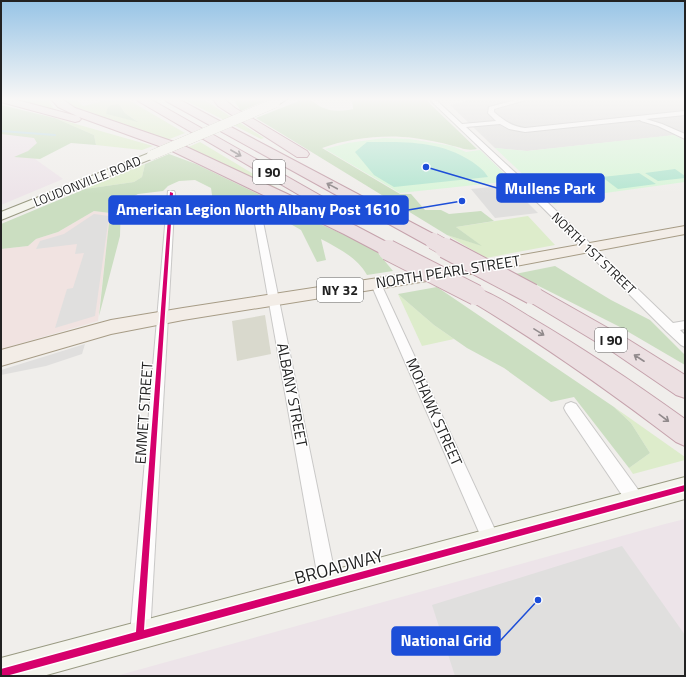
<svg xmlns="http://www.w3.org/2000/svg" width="686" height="677" font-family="'Titillium Web',sans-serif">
	<rect width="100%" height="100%" fill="#f0eeeb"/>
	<!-- residential -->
	<polygon fill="#dfdedc" points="475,99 685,99 685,134 527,151 495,148 450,105"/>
	<!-- commercial -->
	<polygon fill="#f1e3e1" points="94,211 110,213 98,321 1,349 1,249 28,246 36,239 58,232"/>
	<!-- industrial -->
	<g fill="#ede4e9">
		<polygon points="1,132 74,138 35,159 63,179 1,205"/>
		<polygon points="685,519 685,676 116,676 665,524"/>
	</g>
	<!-- construction -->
	<polygon fill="#d9d9cd" points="265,315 271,354 237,361 232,321"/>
	<!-- grass -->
	<g fill="#ddeccb" fill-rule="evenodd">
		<polygon points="8,99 47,99 54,109 61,113"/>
		<path d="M63 99H76L83 106 100 102V99H127L185 133 167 140 75 108ZM119 104 125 113 137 121 106 114 110 105Z"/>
		<polygon points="183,99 203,99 264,138 261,139"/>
		<polygon points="55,118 153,146 142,150 96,145 94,135"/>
		<polygon points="200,142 282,191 186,148"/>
		<polygon points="145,164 142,177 134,182 85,189"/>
		<polygon points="528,216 555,245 486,258 447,235 480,245 456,227"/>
		<polygon points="398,294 434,325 454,339 422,346"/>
		<polygon points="614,407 685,457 685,460 633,474 629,468 650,453 631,423"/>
	</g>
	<!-- forest -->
	<g fill="#cbdec1">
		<polygon points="233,99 270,99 241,111"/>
		<path d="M304 99C315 99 314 105 324 108 332 112 345 111 353 109 353 103 352 100 346 99H425L477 149C466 151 463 148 453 146 440 142 427 140 414 138 385 134 349 138 322 148L400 194H411L425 210H441L449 214 481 211 494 221 456 227 482 246 447 235 256 118Z"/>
		<polygon points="119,104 125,113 138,122 106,114 107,109 110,105"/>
		<polygon points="1,105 55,118 94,135 96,145 71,143 40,159 14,157 28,151 37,143 34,138 1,134"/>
		<path d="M169 154 196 164 322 225 374 248 393 271 367 275C358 258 338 248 321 239L326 260 317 262 301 230 280 218 270 219V213L257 203 214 209 211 188 195 180 179 181 168 186 163 191 138 194 121 203 120 236 99 316 110 213 94 211 58 232 36 239 28 246 1 249V224L85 189 134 182 142 177 145 164Z"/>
		<polygon points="555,266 611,300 650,320 685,355 685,365 620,327 515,274"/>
		<polygon points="437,287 614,407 631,423 650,453 629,468 574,397 551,402 504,368 467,348 434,325 398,294"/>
	</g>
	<!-- park -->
	<g fill="#daf5da">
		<polygon points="674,135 685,141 685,182 605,193 554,204 495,148 527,151"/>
		<polygon points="384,138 410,139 452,146 466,152 480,150 512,181 400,193 325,149 348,143"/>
	</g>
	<!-- pitch -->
	<g fill="#b7e6d2">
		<path d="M367 142C403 142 439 140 471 161 478 166 483 169 488 177L394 187 374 175 355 152Z"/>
		<polygon points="675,169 685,176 685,178 658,181 645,173"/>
		<polygon points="639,173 656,184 618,189 602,177"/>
	</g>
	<!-- parking -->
	<g fill="#e0dfde">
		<polygon points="510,185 538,213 495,218 471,189"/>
		<polygon points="94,214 109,216 95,316 55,328 67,289 73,288 84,253 75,254 77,244 36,249 40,241 64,234"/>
		<polygon points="85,344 82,354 46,366 1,375 1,370"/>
		<polygon points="622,546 685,635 685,676 455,676 432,605"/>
	</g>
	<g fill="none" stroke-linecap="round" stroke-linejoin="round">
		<!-- stream -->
		<polyline stroke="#bfdbe3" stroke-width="2" points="1,131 55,135"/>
		<!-- street casing -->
		<g stroke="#c9c8c7" stroke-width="2">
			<g id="street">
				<path d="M429 99H435L462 124 496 121 488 113 489 107 519 99H529L494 109V112C504 121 512 126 525 128L685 111V115L646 119 662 124 685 134V139L658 126 641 121 640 120 525 132 509 129 500 124 466 127 547 202 673 323 685 321V329L680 330 685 335V347L681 345 666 331 541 206Z"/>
				<polygon points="168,191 174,191 175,193 150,635 147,642 140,645 133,642 130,635"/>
				<polygon points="256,204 260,207 337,584 334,590 328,593 322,590 319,584 252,207"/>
				<polygon points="376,281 380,282 381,284 497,534 500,540 497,546 491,549 485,546 371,284 372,282"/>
				<polygon points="571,402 576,404 642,495 644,501 642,507 636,509 630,507 566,412 564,408 566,404"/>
			</g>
		</g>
		<!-- secondary casing -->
		<g stroke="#999a82" stroke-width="2">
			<g id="secondary">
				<polygon points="277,99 287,99 278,105 272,105 271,103"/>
				<polygon points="152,152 157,155 156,157 1,220 1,212"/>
				<polygon points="685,477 685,499 43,676 1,676 1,658"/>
			</g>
		</g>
		<!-- primary casing -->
		<g stroke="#a79c86" stroke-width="2">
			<polygon id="primary" points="685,226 685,234 489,271 183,320 111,334 1,366 1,350 111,320 183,308 489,261"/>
		</g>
		<!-- highway casing -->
		<g stroke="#c5a2ac" stroke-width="2">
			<g id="highway">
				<polygon points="1,99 13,99 77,116 58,107 51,99 62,99 75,108 180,144 356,226 394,246 397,250 394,254 388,255 382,254 344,234 170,150 79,117 81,119 79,121 75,122 1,102"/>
				<polygon points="137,99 150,99 323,197 326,200 323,203 318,205 313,203 138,101"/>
				<polygon points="165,99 178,99 439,237 442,241 439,245 433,246 427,245 166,101"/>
				<polygon points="213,99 224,99 235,108 307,151 309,154 307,157 297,157 218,106"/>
				<polygon points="532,287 539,289 629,340 685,375 685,398 676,395 613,352 525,299 522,294 525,289"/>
				<path d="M476 288C495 294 513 307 530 317 583 348 635 383 685 419V446L676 442C609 391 541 343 469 300L466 295 469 290Z"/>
			</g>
		</g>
		<!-- street -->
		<use href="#street" fill="#fdfcfc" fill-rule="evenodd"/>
		<!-- secondary -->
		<use href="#secondary" fill="#f4f4ed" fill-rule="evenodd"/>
		<!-- primary -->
		<use href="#primary" fill="#f3ede7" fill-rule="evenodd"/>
		<!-- highway -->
		<use href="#highway" fill="#ece0e2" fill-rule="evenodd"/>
		<!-- secondary-bridge casing -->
		<g stroke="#999a82" stroke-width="10" stroke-linecap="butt">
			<polyline id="secondary-bridge" points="152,155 275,103"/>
		</g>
		<!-- highway-bridge-far1 casing -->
		<g stroke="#c5a2ac" stroke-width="17" stroke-linecap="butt">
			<polyline id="highway-bridge-far1" points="433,241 447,249"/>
		</g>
		<!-- highway-bridge casing -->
		<g stroke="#c5a2ac" stroke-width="22" stroke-linecap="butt">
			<g id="highway-bridge">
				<polyline points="445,248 532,294"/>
				<polyline points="388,250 476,295"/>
			</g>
		</g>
		<!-- secondary-bridge -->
		<use href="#secondary-bridge" stroke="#f4f4ed" stroke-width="10"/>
		<!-- highway-bridge-far1 -->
		<use href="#highway-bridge-far1" stroke="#ece0e2" stroke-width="16"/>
		<!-- highway-bridge -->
		<use href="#highway-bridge" stroke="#ece0e2" stroke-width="20"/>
		<!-- cycleway casing -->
		<g stroke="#fff" stroke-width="3">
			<polygon id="cycleway" points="170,192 173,193 144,630 685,485 685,491 6,676 1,676 1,669 136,632"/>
		</g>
		<!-- cycleway -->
		<use href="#cycleway" fill="#d6006c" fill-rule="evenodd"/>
	</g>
	<!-- one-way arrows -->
	<defs><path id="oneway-shaft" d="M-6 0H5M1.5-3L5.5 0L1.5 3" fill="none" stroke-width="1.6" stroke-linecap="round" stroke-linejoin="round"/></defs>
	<g stroke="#918a8c">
		<use href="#oneway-shaft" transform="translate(236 153) rotate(30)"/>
		<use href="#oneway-shaft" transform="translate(332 186) rotate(-152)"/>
		<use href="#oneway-shaft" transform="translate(539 332) rotate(32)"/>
		<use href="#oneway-shaft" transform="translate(639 358) rotate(-147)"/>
		<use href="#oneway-shaft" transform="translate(664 418) rotate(37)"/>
	</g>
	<!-- sky -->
	<linearGradient id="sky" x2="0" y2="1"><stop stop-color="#97c4e6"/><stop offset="0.51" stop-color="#f8f7f6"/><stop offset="1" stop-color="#f8f7f6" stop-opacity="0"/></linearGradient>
	<rect width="686" height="194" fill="url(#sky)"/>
	<g text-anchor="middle" stroke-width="3" stroke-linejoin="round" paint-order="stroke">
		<!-- far-street labels -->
		<g font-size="13" fill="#222" stroke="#fff">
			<text transform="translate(87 181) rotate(-22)" y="5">LOUDONVILLE ROAD</text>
			<text transform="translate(594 253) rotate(44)" y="5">NORTH 1ST STREET</text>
		</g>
		<!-- shield labels -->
		<g fill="#fff" stroke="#646464" stroke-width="1">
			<rect x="253" y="160" width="32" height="24" rx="3"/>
			<rect x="317" y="278" width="46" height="24" rx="3"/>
			<rect x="595" y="328" width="32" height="24" rx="3"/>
		</g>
		<g font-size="14" font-weight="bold" fill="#222">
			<text x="269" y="177">I 90</text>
			<text x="340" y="295">NY 32</text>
			<text x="611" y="345">I 90</text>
		</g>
		<!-- street labels -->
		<g font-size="15" fill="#222" stroke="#fff">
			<text transform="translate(448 272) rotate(-9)" y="5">NORTH PEARL STREET</text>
			<text transform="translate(292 395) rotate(79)" y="5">ALBANY STREET</text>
			<text transform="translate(434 412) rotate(66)" y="5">MOHAWK STREET</text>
			<text transform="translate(144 413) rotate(-86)" y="5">EMMET STREET</text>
		</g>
		<!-- near-street labels -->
		<g font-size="18" fill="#222" stroke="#fff">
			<text transform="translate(339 567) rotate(-15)" y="6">BROADWAY</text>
		</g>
	</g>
	<!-- callouts -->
	<path fill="none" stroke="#1d4ed8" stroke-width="1.5" d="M426 167L497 188M462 201L408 210M538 600L500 641"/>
	<g fill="#1d4ed8" stroke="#fff" stroke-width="1.5">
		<circle cx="426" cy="167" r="4"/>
		<circle cx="462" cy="201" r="4"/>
		<circle cx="538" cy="600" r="4"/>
	</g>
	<g fill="#1d4ed8" stroke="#1d4ed8" stroke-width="1.5">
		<rect x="497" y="174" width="107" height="28" rx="4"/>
		<rect x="109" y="196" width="299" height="28" rx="4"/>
		<rect x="392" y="627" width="108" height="28" rx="4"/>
	</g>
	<g font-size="16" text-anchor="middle" font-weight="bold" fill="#fff">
		<text x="550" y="194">Mullens Park</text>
		<text x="258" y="215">American Legion North Albany Post 1610</text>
		<text x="446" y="646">National Grid</text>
	</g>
	<!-- border -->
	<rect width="686" height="677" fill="none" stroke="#222222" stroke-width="4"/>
</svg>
